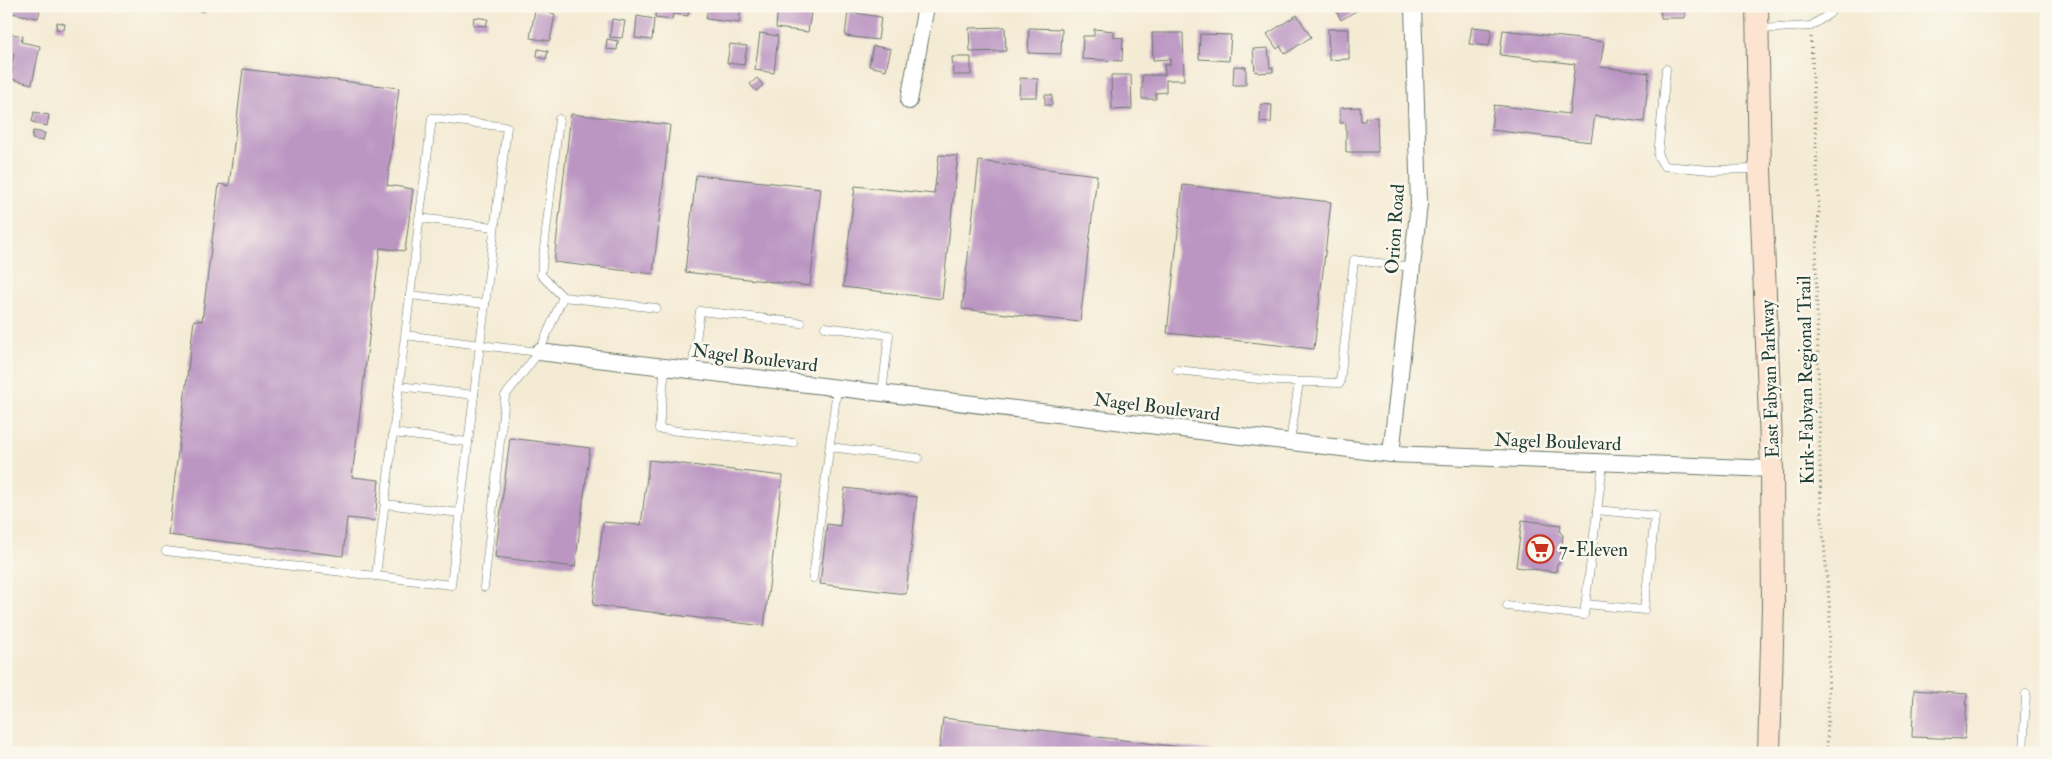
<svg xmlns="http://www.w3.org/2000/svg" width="2052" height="759" font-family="'IM FELL Double Pica',serif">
	<rect width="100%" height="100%" fill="#fbf7ec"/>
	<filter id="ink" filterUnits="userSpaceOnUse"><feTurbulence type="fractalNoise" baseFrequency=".02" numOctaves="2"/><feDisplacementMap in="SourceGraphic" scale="10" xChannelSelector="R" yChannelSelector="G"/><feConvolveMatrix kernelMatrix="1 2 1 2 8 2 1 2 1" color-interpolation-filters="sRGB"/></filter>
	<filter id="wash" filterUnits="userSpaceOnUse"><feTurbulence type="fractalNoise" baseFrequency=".0096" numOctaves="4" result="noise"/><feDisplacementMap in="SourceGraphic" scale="20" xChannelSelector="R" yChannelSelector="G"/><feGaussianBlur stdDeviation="1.12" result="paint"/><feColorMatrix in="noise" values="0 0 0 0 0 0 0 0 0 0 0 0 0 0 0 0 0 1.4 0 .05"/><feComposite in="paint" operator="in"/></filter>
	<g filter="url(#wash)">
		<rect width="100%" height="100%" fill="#f4ebd4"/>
		<g id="blocks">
			<!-- building -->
			<g fill="#bb96c3">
				<polygon points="6,6 41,6 38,18 6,12"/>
				<polygon points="179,6 205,6 204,12"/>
				<polygon points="656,6 689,6 688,16 673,14 672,20 655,18"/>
				<polygon points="708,6 741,6 739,23 706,19"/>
				<polygon points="778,6 812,6 808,32 776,28"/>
				<polygon points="1334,6 1364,6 1341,20"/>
				<polygon points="1660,6 1685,6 1685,18 1661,18"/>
				<polygon points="535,10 555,14 550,41 530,38"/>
				<polygon points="848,12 881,17 878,40 845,36"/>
				<polygon points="1297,15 1311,37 1285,54 1280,46 1277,49 1267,34"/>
				<polygon points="637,16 654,19 652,40 635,38"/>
				<polygon points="474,17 488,19 486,26 473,25"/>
				<polygon points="612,19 625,21 622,38 610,37"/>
				<polygon points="57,22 65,24 64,30 56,29"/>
				<polygon points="1005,27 1006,51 970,52 969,28"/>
				<polygon points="1472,27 1492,29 1489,46 1469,44"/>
				<polygon points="1029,28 1062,29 1061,54 1028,53"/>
				<polygon points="1094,29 1114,31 1114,37 1123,38 1122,61 1082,59 1083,36 1094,36"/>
				<polygon points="1328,29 1349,29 1349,59 1329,60"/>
				<polygon points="1503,30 1604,42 1600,67 1649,73 1644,122 1595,116 1591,142 1491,130 1494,105 1569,114 1575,64 1500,55"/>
				<polygon points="6,33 23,36 21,42 40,46 32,84 11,79 13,69 11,68 14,54 6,52"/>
				<polygon points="760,33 778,36 774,73 755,70"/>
				<polygon points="1152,33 1183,33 1184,80 1166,80 1166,92 1156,93 1156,99 1142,99 1142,75 1165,75 1164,65 1170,65 1170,59 1153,60"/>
				<polygon points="1200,34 1231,35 1229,61 1199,59"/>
				<polygon points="607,39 618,41 617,50 606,49"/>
				<polygon points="730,44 747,46 744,65 727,63"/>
				<polygon points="873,46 891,49 886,70 869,66"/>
				<polygon points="1268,48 1270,68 1273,67 1273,72 1258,73 1258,71 1255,72 1253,49"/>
				<polygon points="538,49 548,51 546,59 537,57"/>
				<polygon points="952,57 971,57 971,75 953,75"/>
				<polygon points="1234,66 1246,67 1246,85 1233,85"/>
				<polygon points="243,69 399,88 387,185 413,189 405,251 380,248 352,477 379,480 375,521 347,518 343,556 168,535 194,320 202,321 219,184 229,186"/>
				<polygon points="1111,75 1131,75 1132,109 1112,110"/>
				<polygon points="757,78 763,85 756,91 750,84"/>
				<polygon points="1020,78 1038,79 1037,97 1019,97"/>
				<rect x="1045" y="95" width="7" height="10"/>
				<polygon points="1261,104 1272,105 1271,123 1260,122"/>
				<polygon points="1360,107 1361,121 1365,121 1365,118 1377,117 1378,152 1346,152 1346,123 1340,123 1340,108"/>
				<polygon points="34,112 49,115 47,126 32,122"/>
				<polygon points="571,114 670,125 653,274 554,262"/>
				<polygon points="33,131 45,133 43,141 32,139"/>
				<polygon points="939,155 958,156 942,299 843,287 855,186 934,194"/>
				<polygon points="979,161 1097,175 1080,322 962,309"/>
				<polygon points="696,175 821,188 810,286 685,272"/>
				<polygon points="1183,185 1331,202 1314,349 1167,333"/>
				<polygon points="510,438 590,448 575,567 495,557"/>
				<polygon points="649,460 783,476 764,626 593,605 603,522 641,525"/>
				<polygon points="845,488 917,497 906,594 820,584 827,524 840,526"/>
				<polygon points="1522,520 1561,525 1560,532 1563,535 1560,562 1557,564 1556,572 1516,567"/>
				<polygon points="1914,690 1967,694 1965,739 1912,737"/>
				<polygon points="943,718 1221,752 1220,753 939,753"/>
			</g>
		</g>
	</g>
	<g filter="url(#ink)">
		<use href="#blocks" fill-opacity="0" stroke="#6a7a6c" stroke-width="1"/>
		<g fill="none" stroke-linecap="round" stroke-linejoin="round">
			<!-- service casing -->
			<g stroke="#6a7a6c" stroke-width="9">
				<g id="service">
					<polyline points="1760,29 1811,26 1829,14 1835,6"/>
					<polyline points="1666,69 1658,156 1664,166 1711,170 1758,169"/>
					<polyline points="559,119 541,275 563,297"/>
					<polyline points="419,218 494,227"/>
					<polyline points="410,295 485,304"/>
					<polyline points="825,327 889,335 882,393"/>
					<polyline points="665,367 659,429 793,443"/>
					<polyline points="692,370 700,311 801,323"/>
					<polyline points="1177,370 1276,381 1340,383 1354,260 1412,267"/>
					<polyline points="399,386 474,395"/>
					<polyline points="393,433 468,442"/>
					<polyline points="1290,442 1299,382"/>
					<polyline points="830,447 918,458"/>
					<polyline points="385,504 460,513"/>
					<polyline points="166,551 451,585 480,345 539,352"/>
					<path d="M376 576C394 423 413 271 432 118L507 127 480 345 405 335"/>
					<polyline points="813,578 837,388"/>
					<polyline points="484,587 505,396 539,352 563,297 656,308"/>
					<polyline points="1586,604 1644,610 1655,516 1597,510"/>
					<polyline points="1507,606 1584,615 1603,463"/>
					<polyline points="2023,753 2026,694"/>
				</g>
			</g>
			<!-- minor casing -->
			<g stroke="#6a7a6c" stroke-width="18">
				<g id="minor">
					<polyline points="909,101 926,6"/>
					<polyline points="539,352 1391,454 1772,469"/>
					<polyline points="1391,454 1419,204 1413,6"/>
				</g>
			</g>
			<!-- secondary casing -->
			<g stroke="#6a7a6c" stroke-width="24">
				<polyline id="secondary" points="1757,6 1760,169 1772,469 1773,607 1769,753"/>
			</g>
			<!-- path -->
			<polyline stroke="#6a7a6c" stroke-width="3" stroke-dasharray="1 4" stroke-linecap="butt" points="1811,37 1819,210 1816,264 1821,507 1830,613 1827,753"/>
			<!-- service -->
			<use href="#service" stroke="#fff" stroke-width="8"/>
			<!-- minor -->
			<use href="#minor" stroke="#fff" stroke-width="16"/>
			<!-- secondary -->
			<use href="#secondary" stroke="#fde4d1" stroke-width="22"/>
		</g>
	</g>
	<!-- icons -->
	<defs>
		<g id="supermarket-ring" transform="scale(1.4375)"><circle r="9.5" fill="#fbf7ec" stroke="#c8321e" stroke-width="1.5"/><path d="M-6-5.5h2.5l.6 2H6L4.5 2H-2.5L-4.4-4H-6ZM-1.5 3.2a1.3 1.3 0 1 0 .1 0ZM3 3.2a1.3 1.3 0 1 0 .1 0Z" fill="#c8321e"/></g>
	</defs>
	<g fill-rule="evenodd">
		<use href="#supermarket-ring" x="1540" y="549"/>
	</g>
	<g text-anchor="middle" stroke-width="5" stroke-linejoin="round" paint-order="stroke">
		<!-- street labels -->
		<g font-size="19" fill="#1f3d34" stroke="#fbf7ec">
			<text transform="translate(1394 229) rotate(-86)" y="7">Orion Road</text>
			<text transform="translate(755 357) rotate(7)" y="7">Nagel Boulevard</text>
			<text transform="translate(1769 379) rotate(-92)" y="7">East Fabyan Parkway</text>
			<text transform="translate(1805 380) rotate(-91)" y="7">Kirk-Fabyan Regional Trail</text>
			<text transform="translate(1157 406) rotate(7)" y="7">Nagel Boulevard</text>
			<text transform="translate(1558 441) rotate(2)" y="7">Nagel Boulevard</text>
		</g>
		<!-- poi labels -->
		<g font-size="19" fill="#1f3d34" stroke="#fbf7ec" text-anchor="start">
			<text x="1559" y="556">7-Eleven</text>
		</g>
	</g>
	<!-- margin -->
	<rect width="2052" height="759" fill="none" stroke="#fbf7ec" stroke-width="25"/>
</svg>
